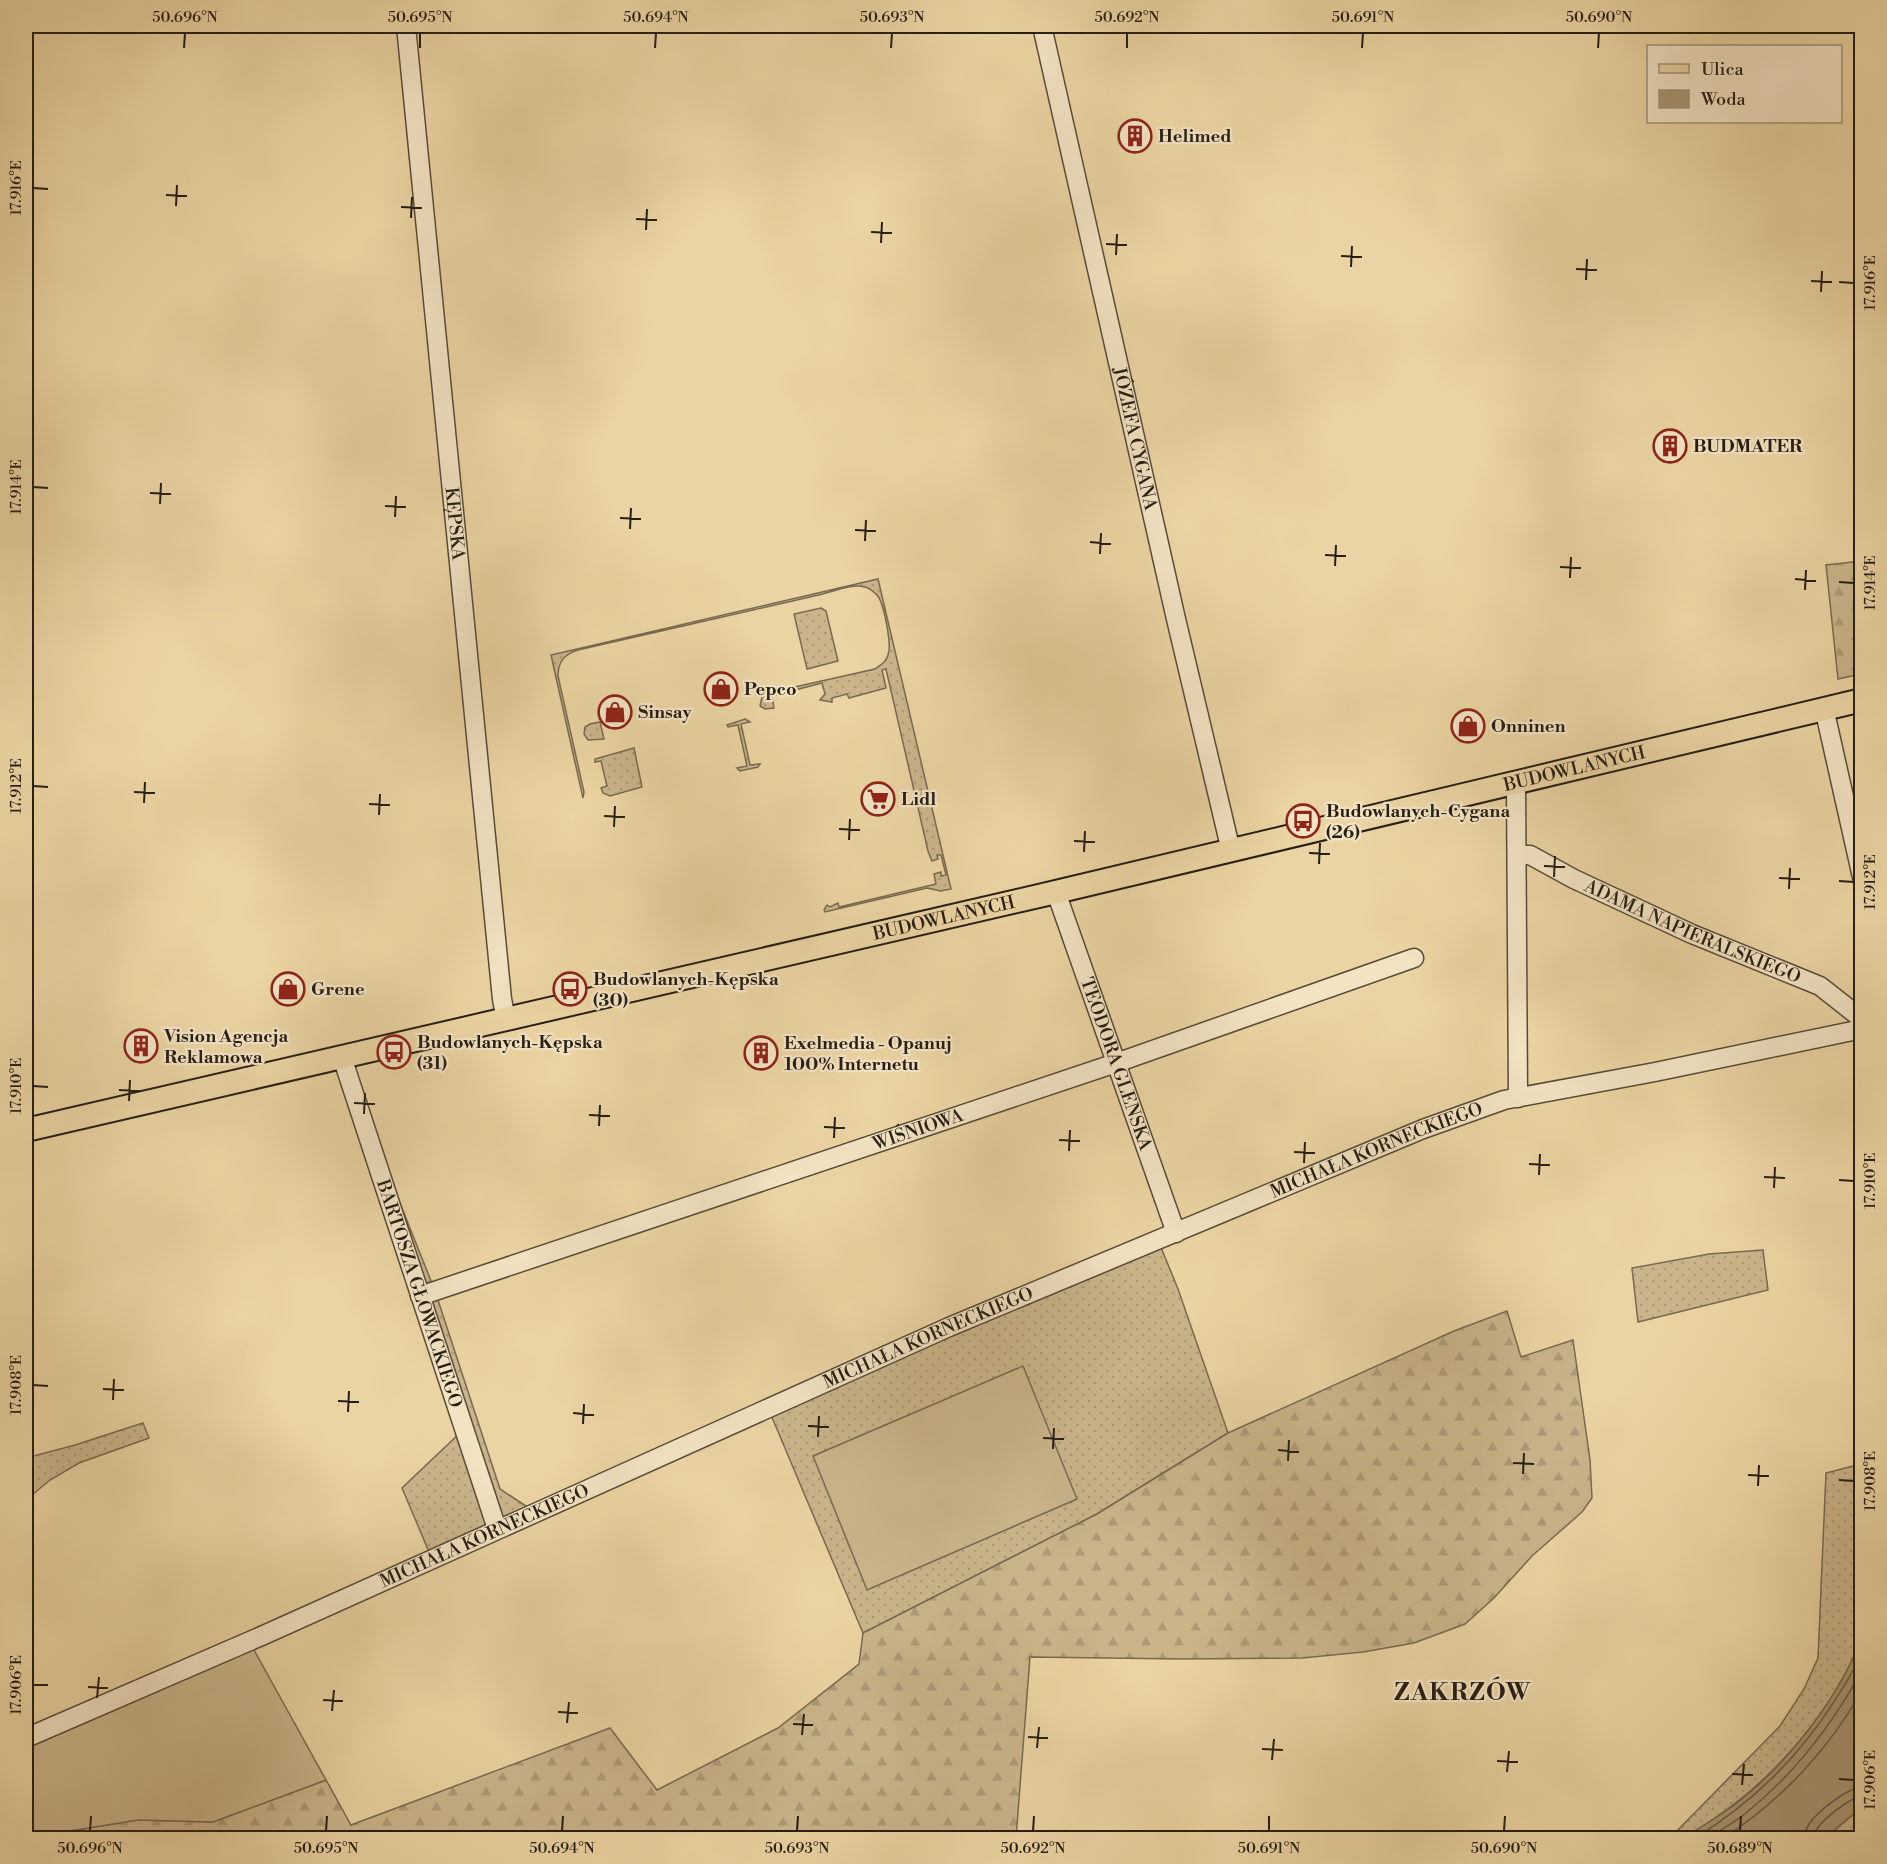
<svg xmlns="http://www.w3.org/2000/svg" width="1887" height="1864" font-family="'Libre Bodoni',serif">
	<defs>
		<pattern id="grass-dots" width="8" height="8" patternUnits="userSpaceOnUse" patternTransform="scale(1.5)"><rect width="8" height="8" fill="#cab58b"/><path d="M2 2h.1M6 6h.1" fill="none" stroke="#ad9b77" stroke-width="1.8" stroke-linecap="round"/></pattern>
		<pattern id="forest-firs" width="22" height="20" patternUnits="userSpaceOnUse" patternTransform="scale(1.5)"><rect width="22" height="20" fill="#cab58b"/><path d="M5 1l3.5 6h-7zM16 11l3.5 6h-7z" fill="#ad9b77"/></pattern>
	</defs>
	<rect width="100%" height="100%" fill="#ebd4a3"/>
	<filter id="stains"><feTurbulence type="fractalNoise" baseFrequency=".00333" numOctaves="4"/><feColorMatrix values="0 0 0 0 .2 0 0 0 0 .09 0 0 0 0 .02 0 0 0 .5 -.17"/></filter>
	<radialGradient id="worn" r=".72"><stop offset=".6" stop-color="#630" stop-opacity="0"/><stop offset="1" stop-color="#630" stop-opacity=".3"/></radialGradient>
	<!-- grass -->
	<g fill="url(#grass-dots)" stroke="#786a50" stroke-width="1.5">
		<path d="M878 579 951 889 941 891 927 888 825 912 824 910 827 905 830 907 838 903 839 907 936 884 934 874 941 872V876L946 875 941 855H937L938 859 932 861 928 851 886 669 882 670 886 688 849 698 847 694 832 698V702L820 700 825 694 822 683 772 696 774 708 765 709 760 706 762 697 768 693 875 669C881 665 886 662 888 655 892 645 884 603 877 595 874 592 869 588 865 587 854 583 834 591 823 594L578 650C564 654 558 662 558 676L584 792 583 798 551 655Z"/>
		<polygon points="821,608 826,611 838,661 807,669 794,614"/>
		<polygon points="745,719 750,722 741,724 750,765 760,764 758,767 740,771 737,768 747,766 738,725 728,727 727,725"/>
		<polygon points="600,722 604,739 588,740 584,734 585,727 590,724"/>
		<polygon points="634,748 642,787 610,796 603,793 601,788 607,786 601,761 595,762 595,759"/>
		<polygon points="342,1057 435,1291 500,1489 535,1512 432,1559 402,1488 463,1430"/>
		<polygon points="1158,1240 1178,1289 1228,1433 1097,1514 863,1633 768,1408"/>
		<polygon points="1763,1250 1768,1290 1638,1322 1632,1268 1709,1254"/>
		<polygon points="143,1423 149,1438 79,1463 50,1480 26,1500 26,1458 75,1445"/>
		<path d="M1861 1464 1862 1639C1833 1710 1778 1775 1715 1818 1700 1828 1689 1838 1670 1838L1780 1726 1804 1689 1818 1658 1826 1473Z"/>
		<polygon points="1861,1808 1861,1838 1825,1838"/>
	</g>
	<!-- forest -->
	<g fill="url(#forest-firs)" stroke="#786a50" stroke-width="1.5">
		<polygon points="1861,561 1861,674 1838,679 1826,565"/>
		<polygon points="1507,1311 1521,1357 1573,1340 1590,1460 1592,1498 1582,1512 1532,1556 1494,1598 1465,1624 1414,1643 1363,1652 1302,1658 1183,1659 1030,1657 1016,1838 26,1838 138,1820 213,1822 326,1780 351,1825 610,1728 657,1790 778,1728 859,1664 863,1633 1097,1514 1228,1433 1454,1331"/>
	</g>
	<!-- garden -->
	<g fill="#cab58b" stroke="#786a50" stroke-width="1.5">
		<polygon points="1023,1366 1077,1499 867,1590 813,1456"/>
		<polygon points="249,1641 326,1780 213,1822 138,1820 26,1838 26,1738"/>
	</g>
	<!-- water -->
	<path fill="#a89672" stroke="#74664c" stroke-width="1.5" d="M1861 1639V1808L1825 1838H1683C1701 1827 1720 1816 1737 1803 1788 1763 1838 1699 1861 1639Z"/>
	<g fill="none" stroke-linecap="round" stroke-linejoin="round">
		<!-- shore -->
		<g stroke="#675a43" stroke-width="1.5">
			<path d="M1695 1838C1770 1792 1821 1732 1862 1654"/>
			<path d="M1708 1838C1721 1830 1735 1822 1746 1813 1794 1774 1833 1724 1862 1670"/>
			<path d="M1724 1838C1780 1801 1830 1749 1862 1690"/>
			<path d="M1805 1838C1805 1833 1806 1829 1809 1824 1817 1812 1847 1788 1862 1787"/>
			<path d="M1814 1838C1815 1834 1814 1833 1817 1829 1823 1819 1851 1797 1862 1796"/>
		</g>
		<!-- minor casing -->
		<g stroke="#574c38" stroke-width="21">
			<g id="minor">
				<path id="s1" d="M406 26 502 999 506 1020"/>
				<path id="s2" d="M1042 26 1176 619 1231 851"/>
				<polyline points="1824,708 1862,877"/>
				<polyline points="1516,783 1518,1098"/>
				<path id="s3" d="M1518 855H1530L1574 879 1692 934 1820 986 1862 1019"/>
				<path id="s4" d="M1056 892 1176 1233"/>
				<path id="s5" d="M342 1057 497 1529"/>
				<path id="s6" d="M420 1296 1116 1063 1414 958"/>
				<path id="s7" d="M26 1738 266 1634 949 1327 1423 1129 1504 1100 1655 1072 1862 1029"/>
			</g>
		</g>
		<!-- major casing -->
		<g stroke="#261e14" stroke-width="26">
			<g id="major">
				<path id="s8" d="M26 1130 1056 892 1862 700"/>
			</g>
		</g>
		<!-- minor -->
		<use href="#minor" stroke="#f2e3c3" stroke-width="18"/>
		<!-- major -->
		<use href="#major" stroke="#ebd4a3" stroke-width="22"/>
	</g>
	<!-- ticks -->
	<path fill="none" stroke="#261e14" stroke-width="2" d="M184 48 185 33M420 48V33M655 48 656 33M891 48 892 33M1127 48V33M1362 48 1363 33M1598 48 1599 33M33 188 48 189M166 195 187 196M176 206 177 185M401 207 422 208M411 218 412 197M636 219 657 220M646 230 647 209M871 232 892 233M881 243 882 222M1106 244 1127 245M1116 255 1117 234M1341 256 1362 257M1351 267 1352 246M1576 269 1597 270M1586 280 1587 259M1811 281 1832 282M1839 282 1854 283M1821 292 1822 271M33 487 48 488M150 493 171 494M160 504 161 483M385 506 406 507M395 517 396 496M620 518 641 519M630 529 631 508M855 530 876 531M865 541 866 520M1090 542 1111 544M1100 554 1101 533M1325 555 1346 556M1335 566 1336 545M1560 567 1581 568M1570 578 1571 557M1795 579 1816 581M1839 582 1854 583M1805 590 1806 570M33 786 48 787M134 792 155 793M144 803 145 782M369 804 390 805M379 815 380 794M604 816 625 817M614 827 615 806M839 829 860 830M849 840 850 819M1074 841 1095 842M1084 852 1085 831M1309 853 1330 854M1319 864 1320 843M1544 866 1565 867M1554 877 1555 856M1779 878 1800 879M1839 881 1854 882M1789 889 1790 868M33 1086 48 1087M119 1090 140 1091M129 1101 130 1080M354 1103 375 1104M364 1114 365 1093M589 1115 610 1116M599 1126 600 1105M824 1127 845 1128M834 1138 835 1117M1059 1140 1080 1141M1069 1151 1070 1130M1294 1152 1315 1153M1304 1163 1305 1142M1529 1164 1550 1165M1539 1175 1540 1154M1764 1177 1785 1178M1839 1180 1854 1181M1774 1188 1775 1167M33 1385 48 1386M103 1389 124 1390M113 1400 114 1379M338 1401 359 1402M348 1412 349 1391M573 1413 594 1415M583 1424 584 1404M808 1426 829 1427M818 1437 819 1416M1043 1438 1064 1439M1053 1449 1054 1428M1278 1450 1299 1452M1288 1461 1289 1440M1513 1463 1534 1464M1523 1474 1524 1453M1748 1475 1769 1476M1839 1480 1854 1481M1758 1486 1759 1465M33 1685H48M88 1687 108 1688M97 1698 99 1677M323 1700 343 1701M332 1711 334 1690M558 1712 578 1713M567 1723 569 1702M793 1724 813 1725M802 1735 804 1714M1028 1737 1048 1738M1037 1748 1039 1727M1262 1749 1283 1750M1272 1760 1274 1739M1497 1761 1518 1762M1507 1772 1509 1751M1732 1774 1753 1775M1839 1779 1854 1780M1742 1785 1744 1764M90 1831 91 1816M326 1831 327 1816M562 1831 563 1816M797 1831 798 1816M1033 1831 1034 1816M1269 1831V1816M1504 1831 1505 1816M1740 1831 1741 1816"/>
	<!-- icons -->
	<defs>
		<g id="building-ring" transform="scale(1.725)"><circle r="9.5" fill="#f2e3c3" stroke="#8f2418" stroke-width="1.5"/><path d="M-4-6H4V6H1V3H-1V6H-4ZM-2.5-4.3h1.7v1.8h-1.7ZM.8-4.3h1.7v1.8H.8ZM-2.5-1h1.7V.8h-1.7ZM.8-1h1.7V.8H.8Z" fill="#8f2418"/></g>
		<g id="shop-ring" transform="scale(1.725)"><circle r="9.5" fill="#f2e3c3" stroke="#8f2418" stroke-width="1.5"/><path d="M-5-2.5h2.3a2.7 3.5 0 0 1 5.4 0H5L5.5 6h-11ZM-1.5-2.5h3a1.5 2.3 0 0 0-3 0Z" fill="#8f2418"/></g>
		<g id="supermarket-ring" transform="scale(1.725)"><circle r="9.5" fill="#f2e3c3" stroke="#8f2418" stroke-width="1.5"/><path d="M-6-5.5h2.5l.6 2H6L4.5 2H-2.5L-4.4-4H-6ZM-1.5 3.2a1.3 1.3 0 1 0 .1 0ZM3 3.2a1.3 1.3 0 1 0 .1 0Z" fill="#8f2418"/></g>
		<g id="bus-ring" transform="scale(1.725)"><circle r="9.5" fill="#f2e3c3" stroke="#8f2418" stroke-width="1.5"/><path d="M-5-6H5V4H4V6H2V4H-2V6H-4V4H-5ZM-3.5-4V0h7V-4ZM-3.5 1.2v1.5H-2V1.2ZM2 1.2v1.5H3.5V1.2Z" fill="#8f2418"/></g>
	</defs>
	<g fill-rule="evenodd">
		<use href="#building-ring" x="1135" y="136"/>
		<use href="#building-ring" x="1670" y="446"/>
		<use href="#shop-ring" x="721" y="689"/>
		<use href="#shop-ring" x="615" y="712"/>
		<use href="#shop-ring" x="1468" y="726"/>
		<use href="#supermarket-ring" x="878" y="799"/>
		<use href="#bus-ring" x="1303" y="821"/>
		<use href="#shop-ring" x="288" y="989"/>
		<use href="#bus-ring" x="570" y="989"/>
		<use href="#building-ring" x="141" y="1046"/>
		<use href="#bus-ring" x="394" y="1052"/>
		<use href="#building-ring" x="761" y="1053"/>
	</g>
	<g text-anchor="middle" stroke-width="4.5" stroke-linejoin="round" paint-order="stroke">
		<!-- poi labels -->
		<g font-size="18" font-weight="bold" fill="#261e14" stroke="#f2e3c3" text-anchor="start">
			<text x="1158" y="142">Helimed</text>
			<text x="1693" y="452">BUDMATER</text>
			<text x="744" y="695">Pepco</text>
			<text x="638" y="718">Sinsay</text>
			<text x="1491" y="732">Onninen</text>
			<text x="901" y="805">Lidl</text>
			<text x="1326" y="817">Budowlanych-Cygana<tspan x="1326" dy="21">(26)</tspan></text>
			<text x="593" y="985">Budowlanych-Kępska<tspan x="593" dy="21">(30)</tspan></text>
			<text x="311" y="995">Grene</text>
			<text x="164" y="1042">Vision Agencja<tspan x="164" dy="21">Reklamowa</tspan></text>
			<text x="417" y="1048">Budowlanych-Kępska<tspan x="417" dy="21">(31)</tspan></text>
			<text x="784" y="1049">Exelmedia - Opanuj<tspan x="784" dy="21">100% Internetu</tspan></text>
		</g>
		<!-- street labels -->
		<g font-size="18" fill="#261e14" stroke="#f2e3c3">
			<text dy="6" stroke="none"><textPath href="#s2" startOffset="423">JÓZEFA CYGANA</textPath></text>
			<text dy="6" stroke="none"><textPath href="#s1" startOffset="500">KĘPSKA</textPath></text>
			<text dy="6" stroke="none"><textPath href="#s8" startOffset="1590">BUDOWLANYCH</textPath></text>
			<text dy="6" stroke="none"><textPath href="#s8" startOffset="942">BUDOWLANYCH</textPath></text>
			<text dy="6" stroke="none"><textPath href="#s3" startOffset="192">ADAMA NAPIERALSKIEGO</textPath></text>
			<text dy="6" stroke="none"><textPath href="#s4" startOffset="182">TEODORA GLENSKA</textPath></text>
			<text dy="6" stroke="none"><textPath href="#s6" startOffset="525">WIŚNIOWA</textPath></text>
			<text dy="6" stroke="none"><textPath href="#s7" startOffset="1473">MICHAŁA KORNECKIEGO</textPath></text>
			<text dy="6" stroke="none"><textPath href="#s5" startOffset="249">BARTOSZA GŁOWACKIEGO</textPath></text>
			<text dy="6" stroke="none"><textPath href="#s7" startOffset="987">MICHAŁA KORNECKIEGO</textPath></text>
			<text dy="6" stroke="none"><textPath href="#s7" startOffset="501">MICHAŁA KORNECKIEGO</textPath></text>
		</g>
		<!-- district labels -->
		<g font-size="24" font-weight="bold" letter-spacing="1.5" fill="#261e14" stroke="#f2e3c3">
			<text x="1463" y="1700">ZAKRZÓW</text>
		</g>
	</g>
	<!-- margin -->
	<rect width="1887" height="1864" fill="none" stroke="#ebd4a3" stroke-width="66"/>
	<!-- legend -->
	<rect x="1647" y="45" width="195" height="78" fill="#f2e3c3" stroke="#a0947d" stroke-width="1.5"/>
	<rect x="1659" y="64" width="30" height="9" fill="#ebd4a3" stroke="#a0947d" stroke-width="1.5"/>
	<text x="1701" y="75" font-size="18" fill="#261e14">Ulica</text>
	<rect x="1659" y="90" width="30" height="18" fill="#a89672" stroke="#a0947d" stroke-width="1.5"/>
	<text x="1701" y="105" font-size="18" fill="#261e14">Woda</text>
	<rect x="33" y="33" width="1821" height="1798" fill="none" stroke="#261e14" stroke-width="2"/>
	<g font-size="15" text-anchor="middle" fill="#261e14">
		<text x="185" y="22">50.696°N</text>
		<text x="420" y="22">50.695°N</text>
		<text x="656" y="22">50.694°N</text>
		<text x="892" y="22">50.693°N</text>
		<text x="1127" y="22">50.692°N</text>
		<text x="1363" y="22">50.691°N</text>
		<text x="1599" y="22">50.690°N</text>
		<text transform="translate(16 188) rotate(-90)" y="5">17.916°E</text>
		<text transform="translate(1870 283) rotate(-90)" y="5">17.916°E</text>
		<text transform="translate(16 487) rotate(-90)" y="5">17.914°E</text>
		<text transform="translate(1870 583) rotate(-90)" y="5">17.914°E</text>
		<text transform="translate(16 786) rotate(-90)" y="5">17.912°E</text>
		<text transform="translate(1870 882) rotate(-90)" y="5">17.912°E</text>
		<text transform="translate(16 1086) rotate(-90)" y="5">17.910°E</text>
		<text transform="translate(1870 1181) rotate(-90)" y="5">17.910°E</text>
		<text transform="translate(16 1385) rotate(-90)" y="5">17.908°E</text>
		<text transform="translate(1870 1481) rotate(-90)" y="5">17.908°E</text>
		<text transform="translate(16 1685) rotate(-90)" y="5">17.906°E</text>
		<text transform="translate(1870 1780) rotate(-90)" y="5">17.906°E</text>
		<text x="90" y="1853">50.696°N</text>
		<text x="326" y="1853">50.695°N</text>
		<text x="562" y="1853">50.694°N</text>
		<text x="797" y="1853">50.693°N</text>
		<text x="1033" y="1853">50.692°N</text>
		<text x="1269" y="1853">50.691°N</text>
		<text x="1504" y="1853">50.690°N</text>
		<text x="1740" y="1853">50.689°N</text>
	</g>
	<rect width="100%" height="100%" filter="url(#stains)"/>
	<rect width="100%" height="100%" fill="url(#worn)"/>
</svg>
